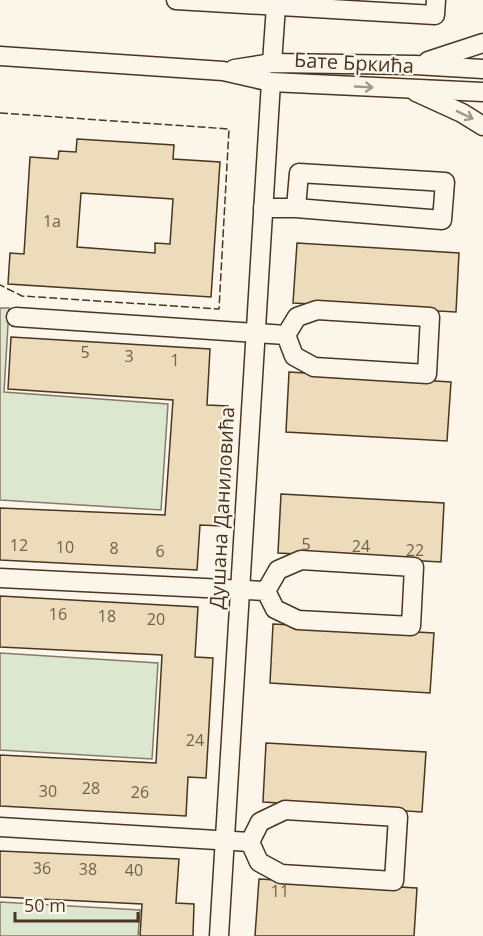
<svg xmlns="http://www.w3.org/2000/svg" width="483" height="936" font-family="'Open Sans',sans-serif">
	<rect width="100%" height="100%" fill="#fbf6e9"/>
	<!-- green -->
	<g fill="#dce7d0" stroke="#887966" stroke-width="1.5">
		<polygon points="0,308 9,308 4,392 168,404 161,510 0,500"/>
		<polygon points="0,653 158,663 152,759 0,750"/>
		<polygon points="0,902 140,910 138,936 0,936"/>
	</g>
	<!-- building -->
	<g fill="#ecdcbc" stroke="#4a3520" stroke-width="1.5" fill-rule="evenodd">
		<path d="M77 139 174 145 173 159 220 162 211 297 8 284 10 253 24 254 30 157 58 159 59 151 76 152ZM81 193 173 199 170 244 155 243V253L77 247Z"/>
		<polygon points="297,243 459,253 456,312 293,303"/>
		<polygon points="11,337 210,349 207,405 228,406 222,526 200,525 197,570 0,560 0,508 165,515 173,400 8,389"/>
		<polygon points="289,372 451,382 447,441 286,432"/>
		<polygon points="281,494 444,503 441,562 278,553"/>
		<polygon points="0,596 198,607 195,657 213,658 206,778 188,777 186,816 0,806 0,755 156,763 162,655 0,647"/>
		<polygon points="273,624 434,633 430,693 270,683"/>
		<polygon points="266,743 426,752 422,812 263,802"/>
		<polygon points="0,851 179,859 176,903 194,904 193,936 140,936 142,904 0,897"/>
		<polygon points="259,879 417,888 414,936 255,936"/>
	</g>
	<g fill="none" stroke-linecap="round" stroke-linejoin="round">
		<!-- minor casing -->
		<g stroke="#4a3520" stroke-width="21">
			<g id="minor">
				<polyline points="176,0 435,15 436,0"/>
				<polyline points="0,56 223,71 271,82 483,92"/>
				<polyline points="428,61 483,43"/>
				<polyline points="272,63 276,6"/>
				<polyline points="234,69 272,63 415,65 483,69"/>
				<polyline points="416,92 462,113 483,126"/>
				<polyline points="263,208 296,208 442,220 445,182 299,173 296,208"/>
				<polyline points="16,317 286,335 294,356 314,367 427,374 430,317 317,310 297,317 286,335"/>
				<polyline points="0,578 266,591 275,609 298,620 411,626 414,567 301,560 278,570 266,591"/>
				<polyline points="0,827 250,842 259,862 281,874 394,881 398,817 285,810 260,822 250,842"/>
				<polyline points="219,936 271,82"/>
			</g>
		</g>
		<!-- minor -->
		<use href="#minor" stroke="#fbf6e9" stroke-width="18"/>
		<!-- fence -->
		<polyline stroke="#4a3520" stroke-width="1.5" stroke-dasharray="8 3" stroke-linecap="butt" points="0,113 229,129 219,309 22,296 0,285"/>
	</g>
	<!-- one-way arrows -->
	<defs><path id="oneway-shaft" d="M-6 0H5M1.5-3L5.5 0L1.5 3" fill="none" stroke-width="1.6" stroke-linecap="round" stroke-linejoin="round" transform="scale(1.5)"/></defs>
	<g stroke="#a29684">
		<use href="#oneway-shaft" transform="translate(364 87) rotate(3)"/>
		<use href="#oneway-shaft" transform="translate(465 115) rotate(26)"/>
	</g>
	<g text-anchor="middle" stroke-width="4.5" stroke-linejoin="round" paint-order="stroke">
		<!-- number labels -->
		<g font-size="16" fill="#725f47">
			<text x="52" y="227">1a</text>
			<text x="85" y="358">5</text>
			<text x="129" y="362">3</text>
			<text x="175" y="366">1</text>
			<text x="306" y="550">5</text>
			<text x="19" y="551">12</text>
			<text x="361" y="552">24</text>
			<text x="65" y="553">10</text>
			<text x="114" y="554">8</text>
			<text x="415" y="556">22</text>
			<text x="160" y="557">6</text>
			<text x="58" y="620">16</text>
			<text x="107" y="622">18</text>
			<text x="156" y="625">20</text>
			<text x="195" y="746">24</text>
			<text x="91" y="794">28</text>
			<text x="48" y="797">30</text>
			<text x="140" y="798">26</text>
			<text x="42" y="874">36</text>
			<text x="88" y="875">38</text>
			<text x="134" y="876">40</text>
			<text x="280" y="897">11</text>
		</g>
		<!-- street labels -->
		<g font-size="20" fill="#4a3520" stroke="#fbf6e9">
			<text transform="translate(354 63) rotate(3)" y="7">Бате Бркића</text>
			<text transform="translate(222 508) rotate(-87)" y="7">Душана Даниловића</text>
		</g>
	</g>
	<!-- scale -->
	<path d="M15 912v9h123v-9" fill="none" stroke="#4a3520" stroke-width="3"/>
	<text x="24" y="912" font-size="18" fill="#4a3520" stroke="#fbf6e9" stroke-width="4.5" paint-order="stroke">50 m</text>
</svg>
